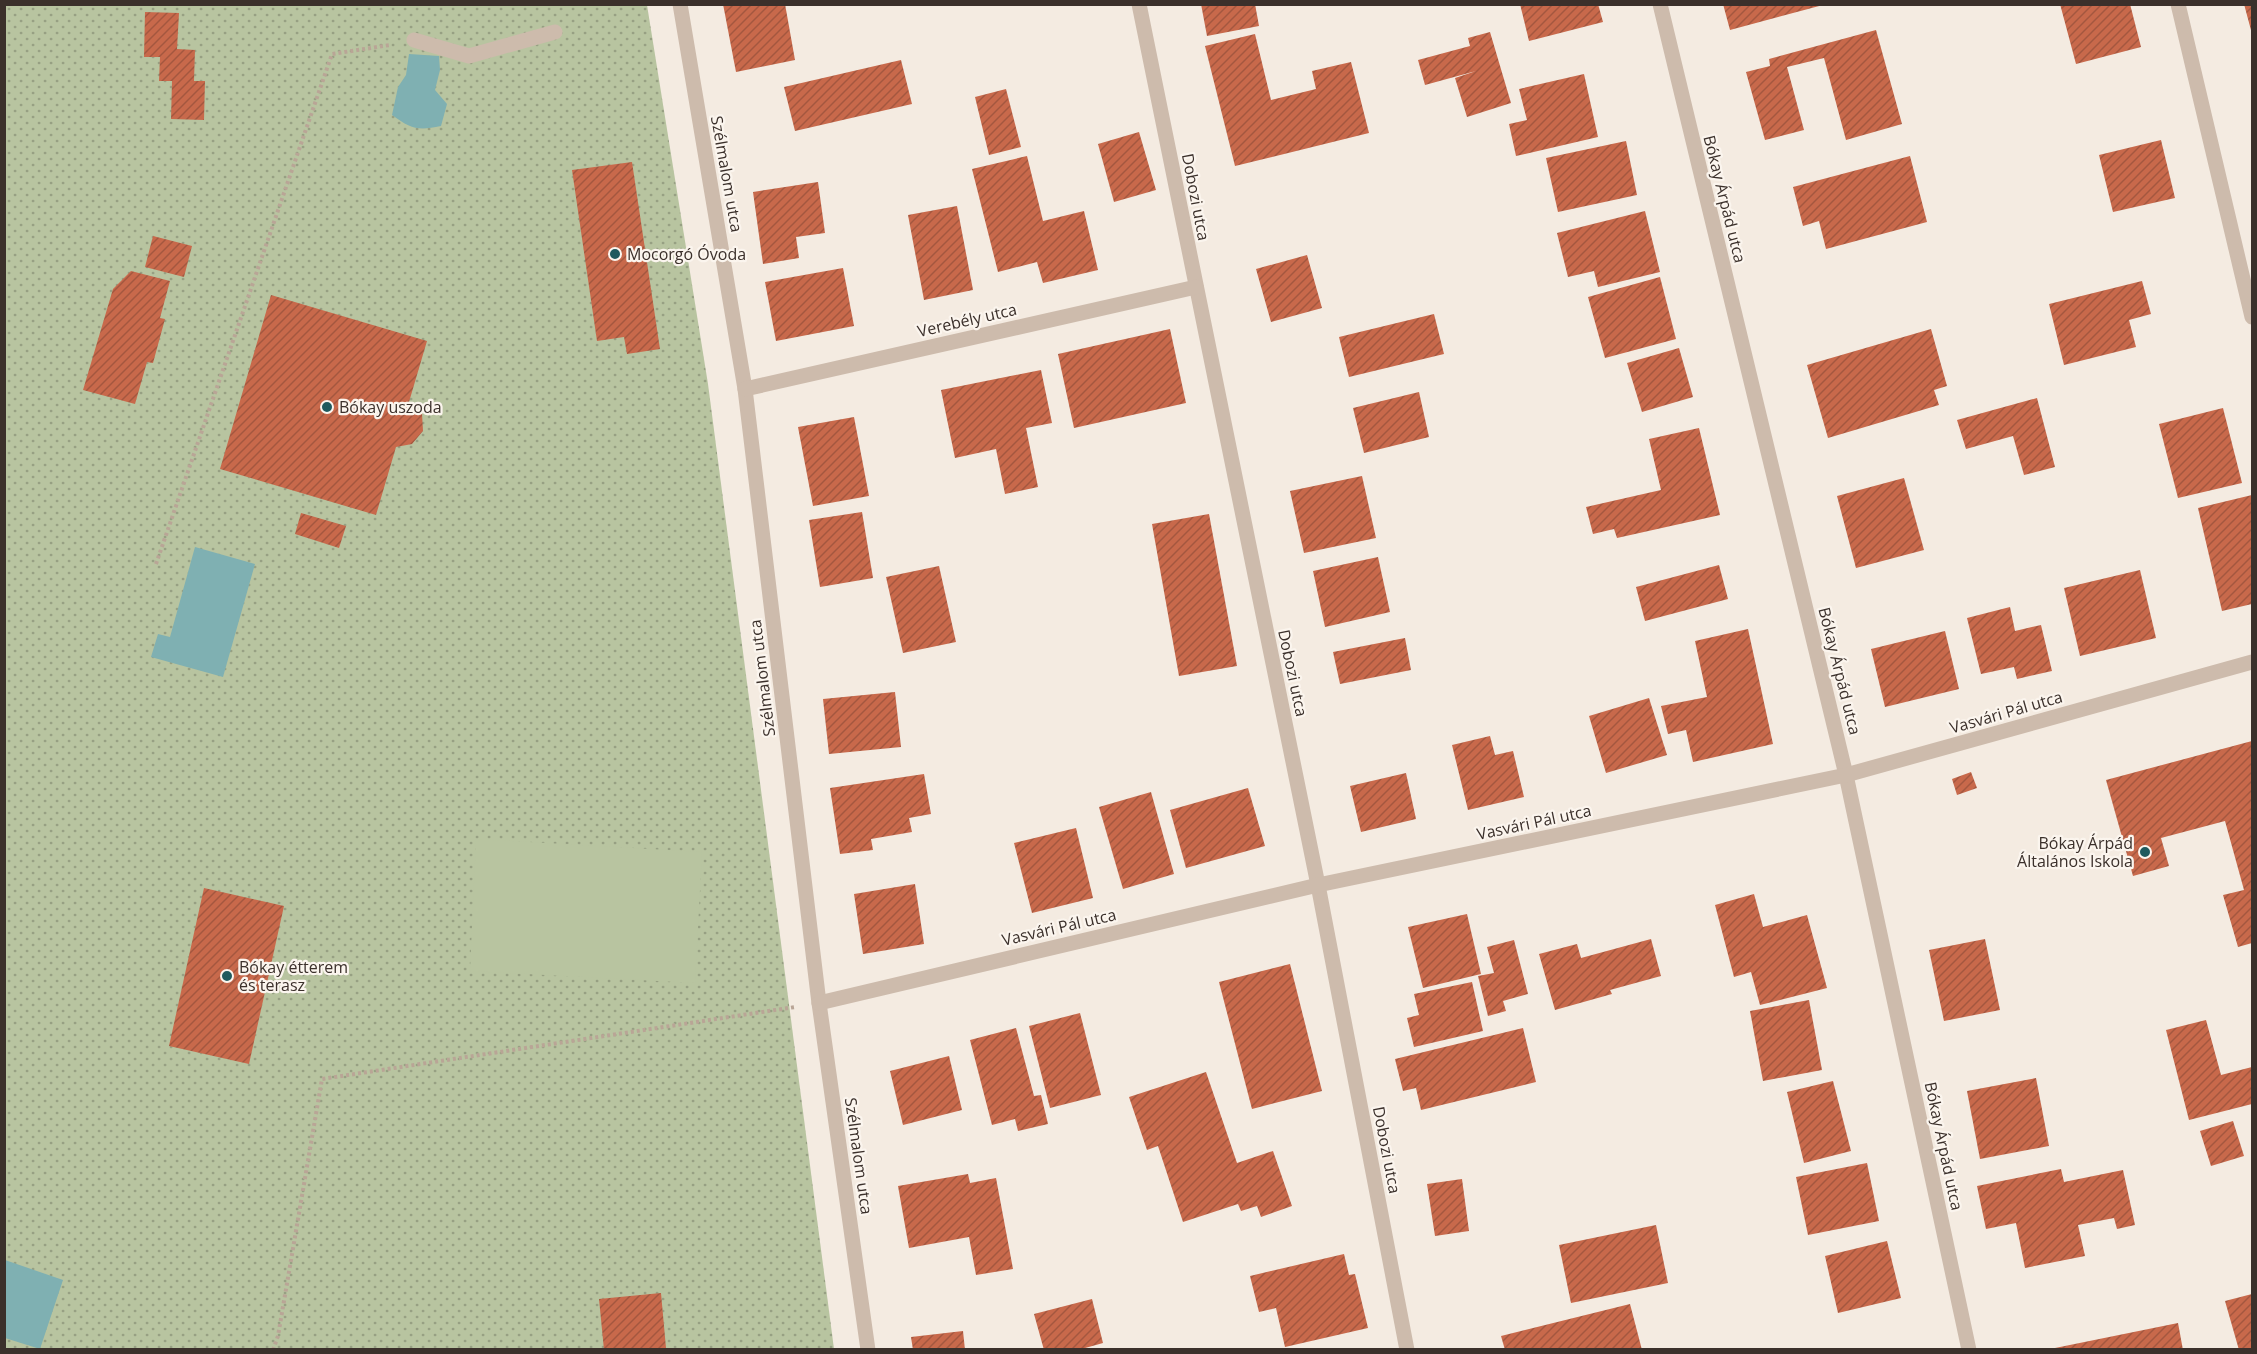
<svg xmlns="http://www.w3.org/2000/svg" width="2257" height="1354" font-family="'Open Sans',sans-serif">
	<defs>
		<pattern id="park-dots" width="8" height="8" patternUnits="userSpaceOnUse" patternTransform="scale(1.5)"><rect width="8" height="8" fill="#b8c4a0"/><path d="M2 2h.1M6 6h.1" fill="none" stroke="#97a083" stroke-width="1.8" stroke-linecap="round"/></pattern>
		<pattern id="building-hatch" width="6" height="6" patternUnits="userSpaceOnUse" patternTransform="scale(1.5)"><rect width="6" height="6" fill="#c8694b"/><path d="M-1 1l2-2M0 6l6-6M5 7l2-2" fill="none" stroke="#a4573f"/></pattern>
	</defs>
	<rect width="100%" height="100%" fill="#f4ebe1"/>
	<!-- park -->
	<polygon fill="url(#park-dots)" points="5,5 647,5 708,384 834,1349 5,1350"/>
	<!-- pitch -->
	<polygon fill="#b8c4a0" points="476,839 702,852 695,983 470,971"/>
	<!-- water -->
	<g fill="#7fb0b2">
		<path d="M409 54 439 56 440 70 435 90 447 104 441 126C418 131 411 129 392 115L398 87 406 75Z"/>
		<polygon points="195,547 255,564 223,677 151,657 158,634 170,637"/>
		<polygon points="5,1260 63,1280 40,1349 5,1338"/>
	</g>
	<!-- building -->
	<g fill="url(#building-hatch)">
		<polygon points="723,4 785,4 795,60 736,72"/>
		<polygon points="1201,4 1255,4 1259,26 1207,36"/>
		<polygon points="1520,4 1598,4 1603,22 1529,41"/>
		<polygon points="1723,4 1823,4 1823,5 1730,30"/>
		<polygon points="2060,4 2130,4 2141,47 2076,64"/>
		<polygon points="2244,4 2252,4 2252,34"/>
		<polygon points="145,12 179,13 177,49 195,50 194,81 205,81 204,120 171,119 172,81 159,81 160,57 144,57"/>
		<polygon points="1876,30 1902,124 1846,140 1824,58 1787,67 1804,130 1765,140 1746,72 1770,66 1769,59"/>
		<polygon points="1490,32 1511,103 1467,117 1455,78 1476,71 1425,85 1418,60 1470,46 1468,38"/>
		<polygon points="1255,34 1271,100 1316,89 1312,71 1351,62 1369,133 1235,166 1205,46"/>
		<polygon points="901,60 912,104 795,131 784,87"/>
		<polygon points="1584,74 1598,137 1516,156 1509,124 1527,120 1519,89"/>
		<polygon points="1006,89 1021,147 989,155 975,97"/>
		<polygon points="1139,132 1156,190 1114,202 1098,144"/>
		<polygon points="2161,140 2175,198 2113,212 2099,155"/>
		<polygon points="1626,141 1637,195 1558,212 1546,158"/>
		<polygon points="1027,156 1043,221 1084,211 1098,270 1043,283 1037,262 998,272 972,169"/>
		<polygon points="1910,156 1927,222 1826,249 1819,221 1803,226 1793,187"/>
		<polygon points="632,162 660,349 627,354 624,337 597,341 572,170"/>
		<polygon points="818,182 825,233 796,237 799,258 763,264 753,192"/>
		<polygon points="957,206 973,290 924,300 908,215"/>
		<polygon points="1645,211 1660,272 1598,287 1594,271 1568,277 1557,233"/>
		<polygon points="153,236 192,246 184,277 145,267"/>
		<polygon points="1307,255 1322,308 1271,322 1256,269"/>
		<polygon points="843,268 854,326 776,341 765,282"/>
		<polygon points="131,271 170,281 160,318 165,319 153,363 147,362 135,404 83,390 113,289"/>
		<polygon points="1660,277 1676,339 1605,358 1588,297"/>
		<polygon points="2142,281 2151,314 2129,320 2136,347 2064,365 2049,304"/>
		<polygon points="271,295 427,341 409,402 422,413 423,431 412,444 396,447 376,515 220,469"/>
		<polygon points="1434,314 1444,354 1349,377 1339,337"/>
		<polygon points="1170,329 1186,403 1074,428 1058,354"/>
		<polygon points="1931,329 1947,386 1934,390 1939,405 1828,438 1807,365"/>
		<polygon points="1679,348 1693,397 1642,412 1627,363"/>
		<polygon points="1041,370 1052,423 1026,428 1038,487 1005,494 996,449 955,458 941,390"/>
		<polygon points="1419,392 1429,437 1364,453 1353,408"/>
		<polygon points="2037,398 2055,467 2024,475 2013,436 1966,449 1957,420"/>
		<polygon points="2223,408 2242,483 2178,498 2159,424"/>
		<polygon points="854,417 869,496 813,506 798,427"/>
		<polygon points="1699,428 1720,515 1617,538 1614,529 1593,534 1586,507 1661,490 1649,439"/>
		<polygon points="1362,476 1376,538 1304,553 1290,491"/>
		<polygon points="1904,478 1924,550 1856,568 1837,496"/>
		<polygon points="2252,495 2252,604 2222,611 2198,508"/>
		<polygon points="862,512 873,578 820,587 809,520"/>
		<polygon points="301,513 346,526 339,548 295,534"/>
		<polygon points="1209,514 1237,666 1179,676 1152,524"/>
		<polygon points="1378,557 1390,612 1325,627 1313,571"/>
		<polygon points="1719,565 1728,599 1645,621 1636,587"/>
		<polygon points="939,566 956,642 903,653 886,577"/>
		<polygon points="2140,570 2156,638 2080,656 2064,588"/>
		<polygon points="2010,607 2015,631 2041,625 2052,671 2017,679 2014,667 1981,674 1967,618"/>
		<polygon points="1748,629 1773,744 1693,762 1686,730 1668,734 1661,706 1707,697 1695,641"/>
		<polygon points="1945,631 1959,689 1885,707 1871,649"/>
		<polygon points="1405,638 1411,670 1340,684 1333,652"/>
		<polygon points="895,692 901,747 829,754 823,699"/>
		<polygon points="1649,698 1667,755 1606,773 1589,716"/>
		<polygon points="1490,736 1495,755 1513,751 1524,797 1468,810 1452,745"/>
		<polygon points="2252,741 2252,943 2238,947 2223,895 2244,890 2225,821 2161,838 2169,866 2133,876 2106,780"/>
		<polygon points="1971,772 1977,788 1957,795 1952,779"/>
		<polygon points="1406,773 1416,819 1361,832 1350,786"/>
		<polygon points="924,774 931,814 909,818 912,832 871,839 873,850 840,854 830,788"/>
		<polygon points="1248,788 1265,846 1186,868 1170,810"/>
		<polygon points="1151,792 1174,874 1123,889 1099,807"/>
		<polygon points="1076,828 1093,898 1032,913 1014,843"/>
		<polygon points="915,884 924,944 863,954 854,894"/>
		<polygon points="204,888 284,906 249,1064 169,1046"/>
		<polygon points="1754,894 1763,927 1807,915 1827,988 1760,1005 1751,972 1734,977 1715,905"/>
		<polygon points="1467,914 1481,974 1423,988 1408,927"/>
		<polygon points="1651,939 1661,976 1610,990 1612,994 1555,1010 1539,954 1577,944 1581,958"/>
		<polygon points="1985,939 2000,1010 1944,1021 1929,950"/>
		<polygon points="1514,940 1528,994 1503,1001 1506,1011 1488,1016 1478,976 1494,973 1487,947"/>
		<polygon points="1290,964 1322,1091 1252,1109 1219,982"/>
		<polygon points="1472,982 1483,1031 1414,1047 1407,1018 1419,1015 1414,994"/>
		<polygon points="1809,1000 1822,1070 1763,1081 1750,1011"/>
		<polygon points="1080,1013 1101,1095 1050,1108 1029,1026"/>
		<polygon points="2206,1020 2221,1075 2252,1067 2252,1104 2189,1120 2166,1030"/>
		<polygon points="1016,1028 1034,1096 1041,1095 1048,1124 1018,1131 1015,1119 992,1125 970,1040"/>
		<polygon points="1523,1028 1536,1082 1421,1110 1416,1088 1403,1091 1395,1059"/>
		<polygon points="949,1056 962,1110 903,1125 890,1071"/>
		<polygon points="1206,1072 1237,1163 1273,1151 1292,1206 1261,1217 1257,1206 1241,1211 1238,1204 1183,1222 1158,1146 1147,1150 1129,1097"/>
		<polygon points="2036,1078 2049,1146 1980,1159 1967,1091"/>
		<polygon points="1833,1081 1851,1151 1804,1163 1787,1092"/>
		<polygon points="2233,1121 2244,1156 2211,1166 2200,1131"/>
		<polygon points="1867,1163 1879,1221 1808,1235 1796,1177"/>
		<polygon points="2061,1169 2064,1182 2123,1170 2135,1225 2117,1229 2114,1218 2078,1225 2085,1256 2025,1268 2016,1223 1986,1229 1977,1186"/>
		<polygon points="968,1174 970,1183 996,1178 1013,1269 976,1275 969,1237 909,1248 898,1186"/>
		<polygon points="1462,1179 1469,1231 1435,1236 1427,1184"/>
		<polygon points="1656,1225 1668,1283 1571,1303 1559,1245"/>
		<polygon points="1887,1241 1901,1298 1838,1313 1825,1256"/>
		<polygon points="1344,1254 1349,1275 1355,1274 1368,1328 1285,1347 1276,1308 1259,1312 1250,1276"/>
		<polygon points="661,1293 666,1348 604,1350 599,1299"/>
		<polygon points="2252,1294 2252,1350 2239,1350 2225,1301"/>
		<polygon points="1092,1299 1103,1343 1078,1350 1044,1350 1034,1314"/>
		<polygon points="1630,1304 1642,1350 1505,1350 1501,1336"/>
		<polygon points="2178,1323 2183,1350 2055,1350 2055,1348"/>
		<polygon points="963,1331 965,1350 913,1350 911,1337"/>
	</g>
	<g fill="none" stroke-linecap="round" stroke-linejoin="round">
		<!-- path -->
		<g stroke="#b9a596" stroke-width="4" stroke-dasharray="3 3" stroke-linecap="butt">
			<polyline points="156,564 332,54 390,45"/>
			<polyline points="273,1350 278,1336 322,1079 795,1007"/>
		</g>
		<!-- lane -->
		<polyline stroke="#cdbbac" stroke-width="15" points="414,40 469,56 555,32"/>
		<!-- street -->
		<g stroke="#cdbbac" stroke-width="15">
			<polyline points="680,4 745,389 819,1003 868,1350"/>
			<polyline points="1139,4 1318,885 1407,1350"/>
			<polyline points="1660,4 1846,775 1969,1350"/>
			<polyline points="2178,4 2252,317"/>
			<polyline points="745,389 1196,287"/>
			<polyline points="819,1003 1318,885 1846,775 2252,662"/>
		</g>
	</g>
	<!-- markers -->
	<g fill="#1f5a5e" stroke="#fbf5ee" stroke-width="2">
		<circle cx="615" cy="254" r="6"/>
		<circle cx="327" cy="407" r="6"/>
		<circle cx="2145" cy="852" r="6"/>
		<circle cx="227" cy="976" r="6"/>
	</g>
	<g text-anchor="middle" stroke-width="4.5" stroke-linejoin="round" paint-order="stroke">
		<!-- street labels -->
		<g font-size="16" fill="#3b302b" stroke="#fbf5ee">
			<text transform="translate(727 174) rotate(80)" y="6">Szélmalom utca</text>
			<text transform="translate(1196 197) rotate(79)" y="6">Dobozi utca</text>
			<text transform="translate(1725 199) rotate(76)" y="6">Bókay Árpád utca</text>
			<text transform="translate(967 320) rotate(-13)" y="6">Verebély utca</text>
			<text transform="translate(1840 671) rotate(76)" y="6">Bókay Árpád utca</text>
			<text transform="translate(1293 673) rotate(78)" y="6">Dobozi utca</text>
			<text transform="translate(762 678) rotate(-97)" y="6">Szélmalom utca</text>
			<text transform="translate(2006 712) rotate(-16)" y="6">Vasvári Pál utca</text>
			<text transform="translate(1534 822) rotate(-12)" y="6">Vasvári Pál utca</text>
			<text transform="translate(1059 927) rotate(-13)" y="6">Vasvári Pál utca</text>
			<text transform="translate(1944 1146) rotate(78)" y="6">Bókay Árpád utca</text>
			<text transform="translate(1387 1150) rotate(79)" y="6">Dobozi utca</text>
			<text transform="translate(859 1156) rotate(82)" y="6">Szélmalom utca</text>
		</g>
		<!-- poi labels -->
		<g font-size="16" fill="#3b302b" stroke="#fbf5ee" text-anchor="start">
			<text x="627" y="260">Mocorgó Óvoda</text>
			<text x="339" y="413">Bókay uszoda</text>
			<text x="2133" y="849" text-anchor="end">Bókay Árpád<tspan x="2133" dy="18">Általános Iskola</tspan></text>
			<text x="239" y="973">Bókay étterem<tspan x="239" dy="18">és terasz</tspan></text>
		</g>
	</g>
	<!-- border -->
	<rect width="2257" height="1354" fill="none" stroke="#3b302b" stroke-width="12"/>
</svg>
